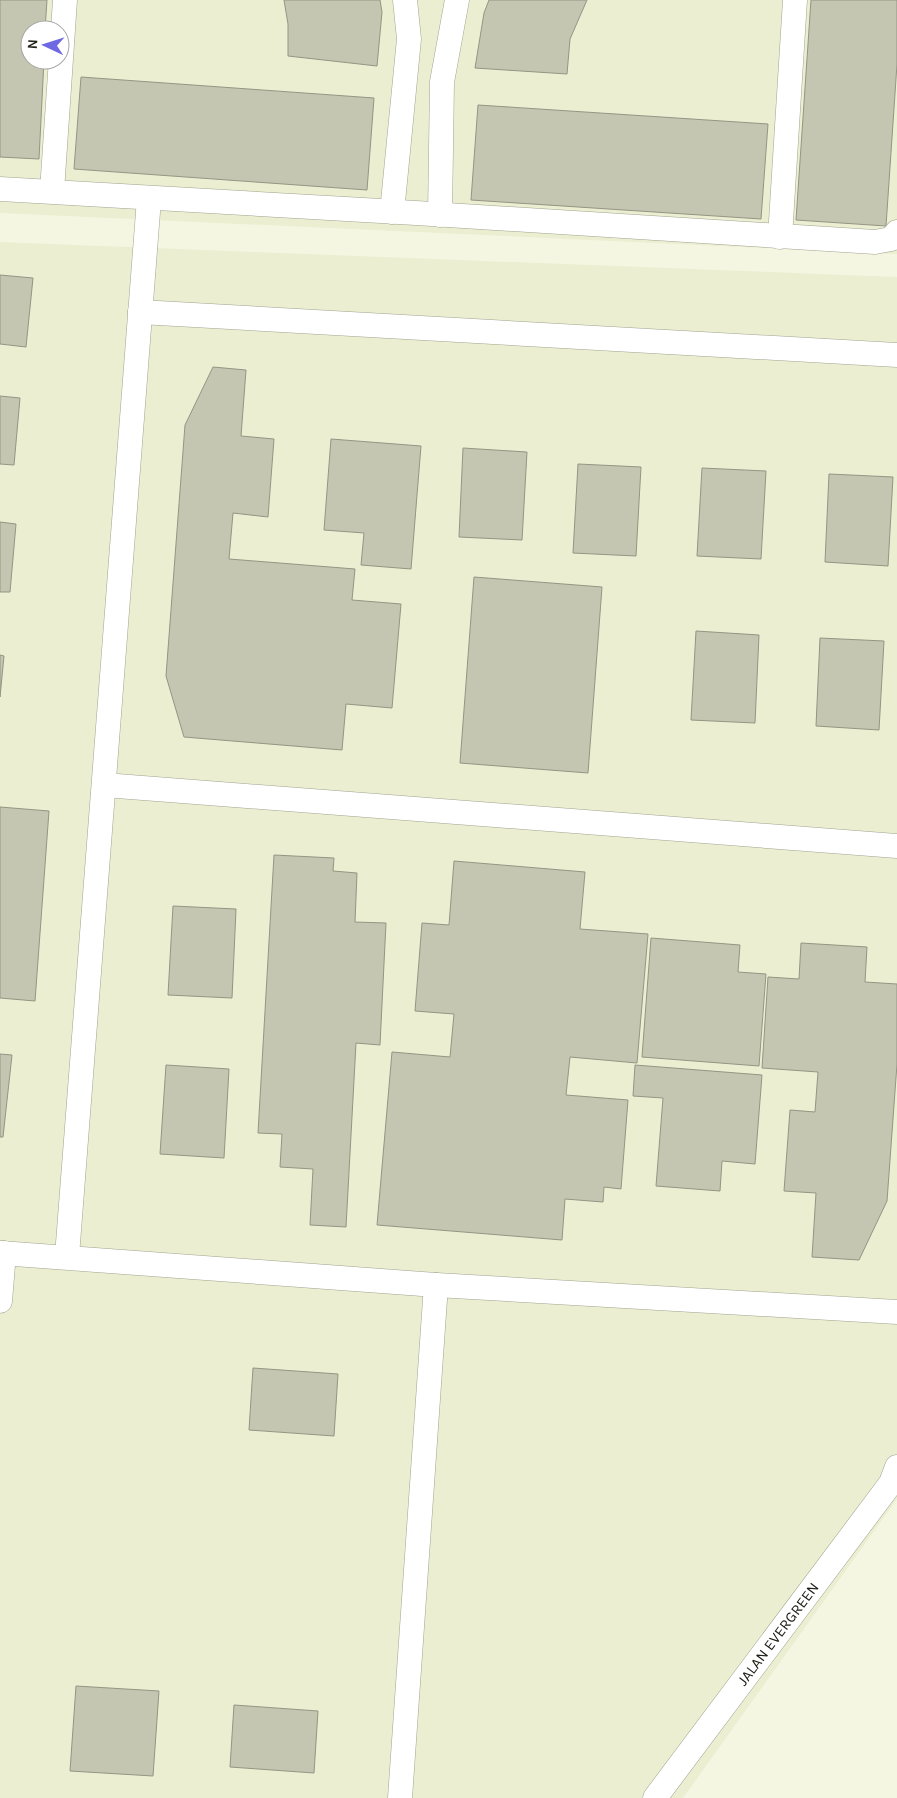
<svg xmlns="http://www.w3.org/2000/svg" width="897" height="1798" font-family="Karla,sans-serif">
	<rect width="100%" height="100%" fill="#f5f6e2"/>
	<!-- built -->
	<g fill="#ebeed1" fill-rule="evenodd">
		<path d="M0 0H897V254L0 213ZM30 30H60V60H30Z"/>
		<polygon points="0,242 897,277 897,1499 683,1798 0,1798"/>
	</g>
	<!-- building -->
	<g fill="#c4c6b2" stroke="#949583">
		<polygon points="0,0 47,0 45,30 30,30 30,60 44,60 39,159 0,157"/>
		<polygon points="284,0 380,0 382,12 377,66 288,56 288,24"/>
		<polygon points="489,0 587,0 570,39 567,74 475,68 484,13"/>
		<polygon points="811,0 897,0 897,64 886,226 796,220"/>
		<polygon points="81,77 374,98 367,190 74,169"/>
		<polygon points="478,105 768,124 761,219 471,200"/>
		<polygon points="0,275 33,278 26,347 0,344"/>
		<polygon points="213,367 246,370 241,436 274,439 268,517 233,513 229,559 355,569 352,600 401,604 392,708 346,704 342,750 184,737 166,676 185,425"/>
		<polygon points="0,396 20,398 14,465 0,464"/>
		<polygon points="331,439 421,446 411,569 361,565 364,533 324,530"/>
		<polygon points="463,448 527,452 522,540 459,537"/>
		<polygon points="578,464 641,467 636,556 573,553"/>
		<polygon points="702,468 766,471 761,559 697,556"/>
		<polygon points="829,474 893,477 888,566 825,562"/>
		<polygon points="0,522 16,524 10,592 0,592"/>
		<polygon points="474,577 602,587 588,773 460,763"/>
		<polygon points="696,631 759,635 755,723 691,720"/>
		<polygon points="820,638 884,641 879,730 816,726"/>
		<polygon points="0,655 4,656 0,697"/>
		<polygon points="0,807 49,811 35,1001 0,998"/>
		<polygon points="274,855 334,858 333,871 357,873 355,922 386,923 380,1045 356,1043 346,1227 310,1225 313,1169 280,1167 282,1134 258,1133"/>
		<polygon points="454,861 585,872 580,929 648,934 637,1063 570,1057 566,1095 628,1100 621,1189 604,1187 603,1202 565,1199 562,1240 377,1225 392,1052 450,1057 454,1014 415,1011 422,923 449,925"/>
		<polygon points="173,906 236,909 232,998 168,995"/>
		<polygon points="651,938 740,945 738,972 766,974 759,1066 642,1057"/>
		<polygon points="801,943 867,947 865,982 897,984 897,1064 887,1201 859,1260 812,1257 816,1193 784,1191 790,1110 815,1112 818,1072 762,1068 768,977 799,979"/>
		<polygon points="0,1054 12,1055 3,1137 0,1137"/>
		<polygon points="166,1065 229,1069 224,1158 160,1154"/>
		<polygon points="635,1065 762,1075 755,1164 722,1161 720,1191 656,1186 663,1098 633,1096"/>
		<polygon points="253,1368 338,1374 334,1436 249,1430"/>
		<polygon points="76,1686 159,1691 153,1776 70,1771"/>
		<polygon points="234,1705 318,1711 314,1773 230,1767"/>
	</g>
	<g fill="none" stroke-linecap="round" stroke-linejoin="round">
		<!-- street casing -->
		<g stroke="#a2a390" stroke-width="25">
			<g id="street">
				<polyline points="0,189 416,213 875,242 891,239 897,232"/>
				<polyline points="52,191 65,0"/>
				<polyline points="392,212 409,39 405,0"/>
				<polyline points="440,215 442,82 457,0"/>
				<polyline points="780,237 795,0"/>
				<polyline points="140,312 897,355"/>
				<polyline points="104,785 897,846"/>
				<polyline points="0,1253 436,1285 897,1312"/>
				<polyline points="67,1256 149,199"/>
				<polyline points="0,1301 4,1253"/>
				<polyline points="400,1798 436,1285"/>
				<polyline points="655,1798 891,1483 897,1467"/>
			</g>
		</g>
		<!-- street -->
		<use href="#street" stroke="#fff" stroke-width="24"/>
	</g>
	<g text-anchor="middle" stroke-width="4" stroke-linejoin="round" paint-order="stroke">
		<!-- street labels -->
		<g font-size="15" fill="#21211a" stroke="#fff">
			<text transform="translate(778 1634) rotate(-53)" y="5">JALAN EVERGREEN</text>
		</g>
	</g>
	<!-- north arrow -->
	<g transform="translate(45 45) rotate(274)"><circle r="24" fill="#ffffff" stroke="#a6a6a3"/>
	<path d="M0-4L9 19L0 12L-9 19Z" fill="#6e68e2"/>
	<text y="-8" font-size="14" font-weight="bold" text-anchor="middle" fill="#21211a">N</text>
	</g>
</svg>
